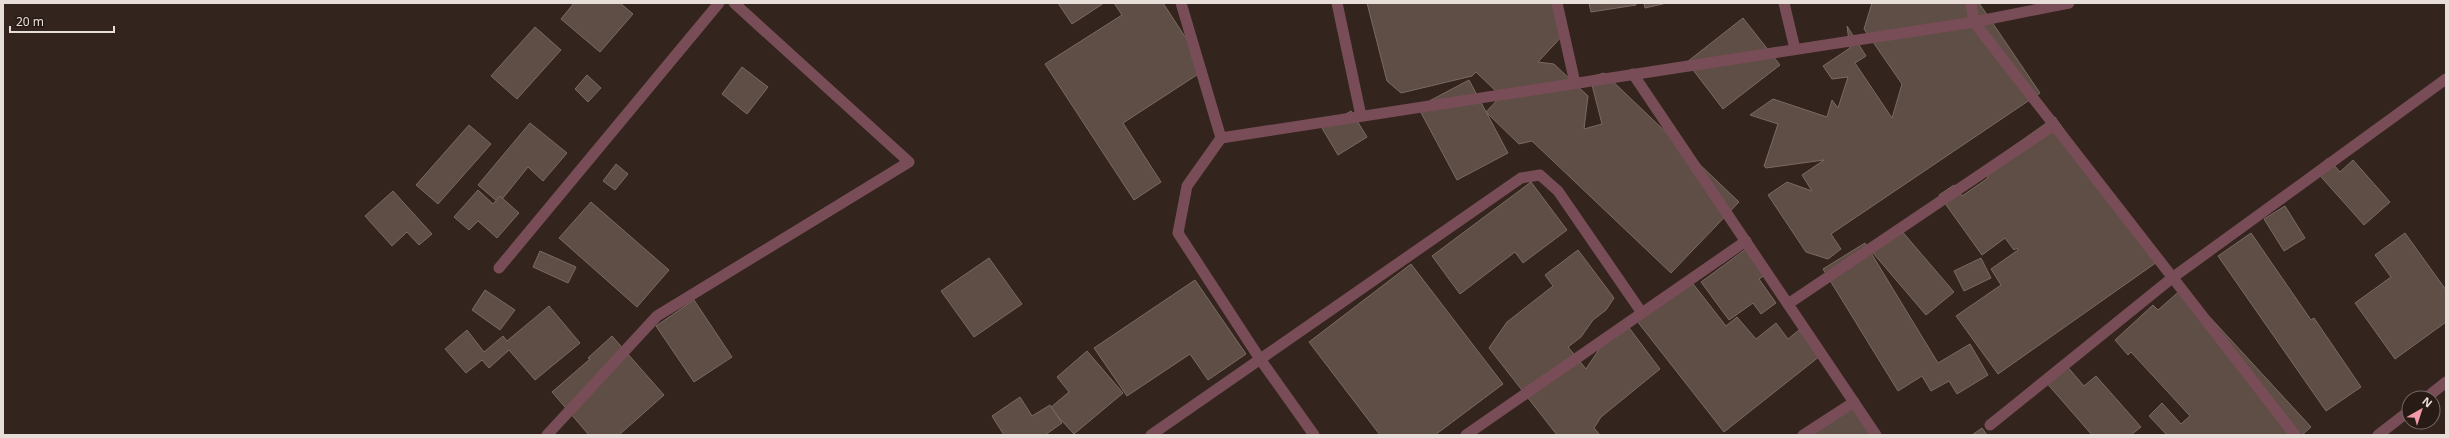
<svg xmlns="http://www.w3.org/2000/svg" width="2449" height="438" font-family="'Noto Sans',sans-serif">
	<rect width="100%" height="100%" fill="#33241d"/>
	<!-- building -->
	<g fill="#5f4e46" stroke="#7b6a61">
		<polygon points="574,3 620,3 633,14 600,52 561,19"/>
		<polygon points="1058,3 1104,3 1072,24"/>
		<polygon points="1114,3 1163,3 1206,69 1123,123 1161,182 1134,200 1045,64 1122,15"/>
		<polygon points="1367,3 1557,3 1565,33 1538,62 1554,64 1588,96 1584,129 1602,124 1590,77 1604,73 1739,202 1671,273 1532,141 1519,144 1486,112 1501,96 1476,72 1472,76 1401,93 1387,81"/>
		<polygon points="1589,3 1636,3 1636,5 1591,12"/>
		<polygon points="1644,3 1667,3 1645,8"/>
		<polygon points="1872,3 1979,3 2040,93 1831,234 1841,249 1828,259 1806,252 1768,195 1787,182 1812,191 1802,175 1824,160 1766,168 1764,166 1778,124 1750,115 1773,99 1827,117 1832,100 1838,108 1848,77 1832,79 1823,66 1850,48 1847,26 1866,56 1855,63 1892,118 1902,84 1864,29"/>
		<polygon points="1743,18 1780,65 1723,109 1687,62"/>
		<polygon points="535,27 561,50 517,99 491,76"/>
		<polygon points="742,67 768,87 747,114 722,94"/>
		<polygon points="587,75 601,88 588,102 575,89"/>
		<polygon points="1469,80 1508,153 1457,180 1418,107"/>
		<polygon points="1351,111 1367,137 1338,155 1322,128"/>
		<polygon points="2055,117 2157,262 1998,374 1956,316 2001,285 1991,269 2018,250 2017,248 2014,250 2005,238 1982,255 1939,195 1954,185 1962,196 1988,178 1981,169"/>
		<polygon points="530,123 567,153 543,181 528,167 499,203 478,185"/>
		<polygon points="469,125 491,144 438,204 416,185"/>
		<polygon points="2328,158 2340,172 2353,160 2390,202 2364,225 2315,170"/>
		<polygon points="616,164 628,174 615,190 603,181"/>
		<polygon points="1531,182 1567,230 1523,263 1515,252 1460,294 1432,256"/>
		<polygon points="478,190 493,204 500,196 519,213 497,238 478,221 469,230 454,217"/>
		<polygon points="393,191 432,234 419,245 407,232 392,246 365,216"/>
		<polygon points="591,202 669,270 637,307 559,238"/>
		<polygon points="2285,206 2305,238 2284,251 2264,219"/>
		<polygon points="1900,229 1954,292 1926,315 1873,253"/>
		<polygon points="2251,233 2311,320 2314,318 2361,387 2326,411 2218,256"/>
		<polygon points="2405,233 2446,290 2446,322 2395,359 2355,303 2391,277 2375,255"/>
		<polygon points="1865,243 1938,363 1970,344 1988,375 1957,394 1949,381 1931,391 1922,376 1898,391 1823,269"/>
		<polygon points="1746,249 1765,275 1759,279 1776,303 1761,314 1753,303 1729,320 1701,282"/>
		<polygon points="1578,250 1614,298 1606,310 1593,320 1581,337 1568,347 1586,369 1604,342 1627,325 1660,369 1601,417 1594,428 1600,435 1557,435 1489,348 1507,322 1553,286 1545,275"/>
		<polygon points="540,251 576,267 568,283 533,267"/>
		<polygon points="989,258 1022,304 974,337 941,291"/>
		<polygon points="1981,258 1991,278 1964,291 1954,271"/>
		<polygon points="1411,264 1503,384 1435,435 1380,435 1309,342"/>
		<polygon points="1195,280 1246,354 1208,380 1190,354 1127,396 1094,348"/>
		<polygon points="1690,280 1726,326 1737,317 1756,339 1776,323 1788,339 1799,330 1820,356 1724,432 1637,321"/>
		<polygon points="2183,288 2311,427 2302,435 2167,435 2149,416 2162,403 2181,424 2190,416 2131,352 2128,355 2115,340 2153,305 2158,310"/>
		<polygon points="485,290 515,310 500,330 472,310"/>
		<polygon points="694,300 732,357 694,382 656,326"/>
		<polygon points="549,306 580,343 535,380 509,350 489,368 482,360 466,373 445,349 467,330 484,352 503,336 507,341"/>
		<polygon points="612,336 664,395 619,435 589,435 552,392 590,359 588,358"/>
		<polygon points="1087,351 1123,393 1074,434 1050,408 1069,392 1057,377"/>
		<polygon points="2065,364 2084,386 2096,376 2141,427 2131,435 2092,435 2045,381"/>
		<polygon points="1020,397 1032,416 1050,405 1062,423 1045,435 1004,435 992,416"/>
		<polygon points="1849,400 1874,435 1798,435"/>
		<polygon points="1982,428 1987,435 1972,435"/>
	</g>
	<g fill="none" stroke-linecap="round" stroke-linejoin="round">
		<!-- minor -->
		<g stroke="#794d57" stroke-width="11">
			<polyline points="1181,3 1221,138"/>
			<polyline points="1337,3 1361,116"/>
			<polyline points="1557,3 1575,83"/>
			<polyline points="1784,3 1795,49"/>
			<polyline points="1971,3 1974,22 2295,435"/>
			<polyline points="1633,74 1876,435"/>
			<polyline points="499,268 719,3"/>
			<polyline points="1788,304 2054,125"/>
			<polyline points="2426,398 2446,382"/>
			<polyline points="1990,425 2172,278 2446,79"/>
			<polyline points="547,435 657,316 909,162 734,3"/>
			<polyline points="1151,435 1521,178 1540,175 1558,191 1642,313"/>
			<polyline points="1314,435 1260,359 1178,233 1187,186 1221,138 1974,22 2069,3"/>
			<polyline points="1466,435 1746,241"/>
			<polyline points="1803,435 1854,402"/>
			<polyline points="2378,435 2409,411"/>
		</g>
	</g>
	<!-- border -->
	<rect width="2449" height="438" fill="none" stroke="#e8ded9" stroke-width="8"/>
	<!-- north arrow -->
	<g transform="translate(2421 410) rotate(39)"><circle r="19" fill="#281a14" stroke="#756863"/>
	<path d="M0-3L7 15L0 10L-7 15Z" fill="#f39aaa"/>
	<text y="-6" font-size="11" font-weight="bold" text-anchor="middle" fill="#e8ded9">N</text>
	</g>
	<!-- scale -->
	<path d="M10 26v6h104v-6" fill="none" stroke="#e8ded9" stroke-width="2"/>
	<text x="16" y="26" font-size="12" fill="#e8ded9" stroke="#281a14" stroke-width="3" paint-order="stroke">20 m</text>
</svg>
